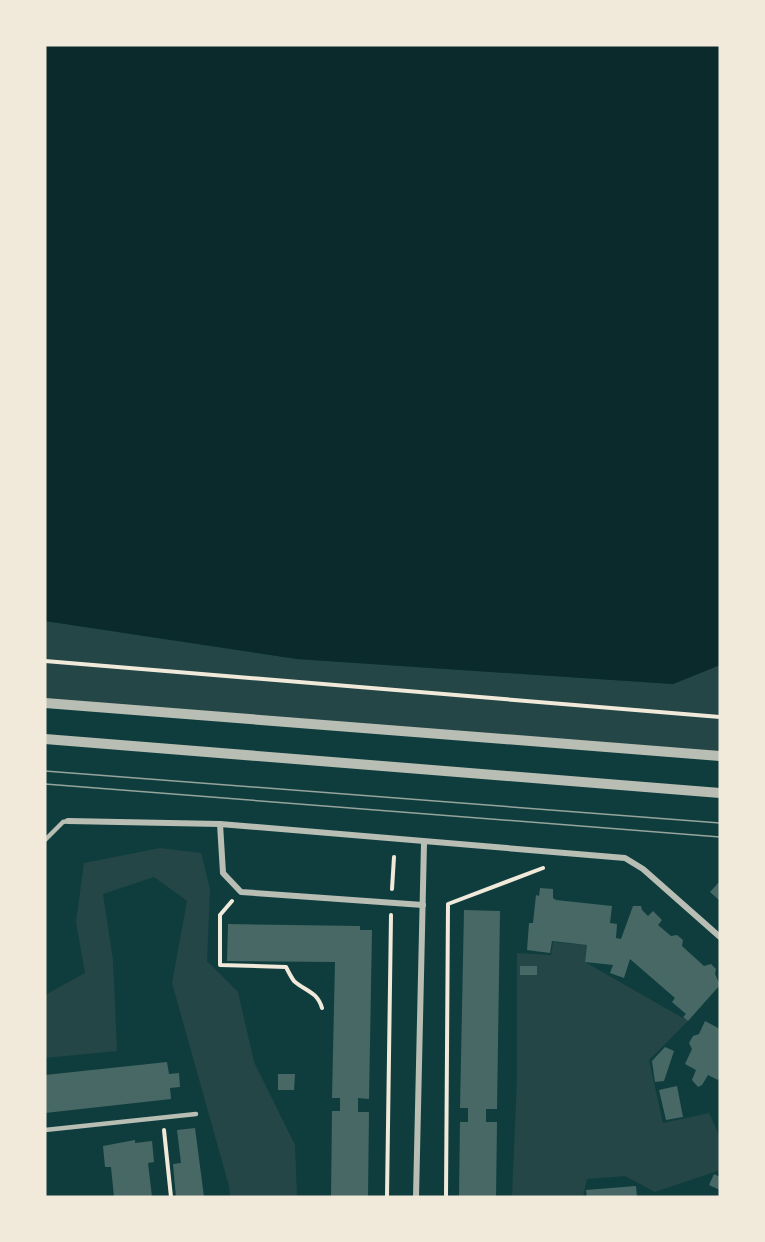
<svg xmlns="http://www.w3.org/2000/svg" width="765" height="1242" font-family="'Archivo Narrow',sans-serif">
	<rect width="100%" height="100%" fill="#0f3d3e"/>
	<!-- green -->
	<g fill="#244646">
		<polygon points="45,621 297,659 673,684 720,665 720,756 45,703"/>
		<polygon points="160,848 201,853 210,889 207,961 238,992 254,1062 295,1145 297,1197 230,1197 229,1186 172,983 187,901 154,877 103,894 113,960 117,1051 45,1058 45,995 85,973 76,922 84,863"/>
		<polygon points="553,942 587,945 585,962 688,1021 649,1060 663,1123 709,1113 720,1137 720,1170 655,1192 625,1176 587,1179 583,1197 512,1197 517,1079 517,953 551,955"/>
	</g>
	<!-- water -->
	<polygon fill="#0a2a2b" points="45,45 720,45 720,665 673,684 297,659 45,621"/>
	<!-- building -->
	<g fill="#486865">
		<polygon points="720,881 720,901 710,892"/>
		<polygon points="540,888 553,889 553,898 556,900 612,906 610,923 617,924 616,938 621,939 633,906 641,906 642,910 648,916 653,911 662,920 658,925 671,936 677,935 683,940 682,946 704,966 711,964 716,969 715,974 720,985 688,1021 683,1017 686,1014 672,1002 675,998 630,959 624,978 610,973 613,965 585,962 587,945 552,941 550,953 527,950 529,923 533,923 536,895 539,896"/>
		<polygon points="464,910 500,911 497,1109 486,1109 486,1122 497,1122 496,1197 459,1197 460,1122 468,1122 468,1108 460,1108"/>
		<polygon points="228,924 360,926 360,930 372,930 369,1099 358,1098 358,1112 369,1112 368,1197 331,1197 332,1111 340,1111 340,1098 332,1098 335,962 227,961"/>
		<rect x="520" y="966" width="17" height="9"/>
		<polygon points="705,1021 720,1029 720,1076 718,1080 708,1075 702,1085 698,1087 692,1080 696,1070 685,1064 692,1049 689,1043 693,1036 699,1034"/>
		<polygon points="665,1047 674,1051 664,1081 655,1082 652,1061"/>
		<polygon points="167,1062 169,1074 179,1073 180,1087 170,1088 171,1099 45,1113 45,1075"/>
		<polygon points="278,1074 295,1074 294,1090 278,1090"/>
		<polygon points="677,1086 683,1117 666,1120 659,1090"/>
		<polygon points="195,1128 204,1197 176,1197 173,1164 181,1163 177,1130"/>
		<polygon points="135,1140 135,1143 152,1141 154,1162 148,1163 152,1197 114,1197 111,1167 105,1167 103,1146"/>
		<polygon points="714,1174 720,1177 720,1190 709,1185"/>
		<polygon points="636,1186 637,1197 587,1197 586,1190"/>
	</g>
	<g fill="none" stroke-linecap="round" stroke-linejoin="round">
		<!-- path -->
		<g stroke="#f1e9da" stroke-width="4">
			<polyline points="45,661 720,717"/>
			<polyline points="392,889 394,857"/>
			<path d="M232 901 220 915V965L286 967C288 971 291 977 294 981 305 991 317 991 322 1008"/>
			<polyline points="164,1130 171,1197"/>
			<polyline points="387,1197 391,915"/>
			<polyline points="446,1197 448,904 543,868"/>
		</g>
		<!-- service -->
		<g stroke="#b8beb3" stroke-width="4.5">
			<polyline points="45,840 63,822 68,821"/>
			<polyline points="45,1130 196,1114"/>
		</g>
		<!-- minor -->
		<g stroke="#b8beb3" stroke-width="6">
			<polyline points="68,821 220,824 625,858 643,869 720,937"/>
			<polyline points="220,824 223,873 241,892 423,905"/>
			<polyline points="416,1197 424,843"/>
		</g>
		<!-- tertiary -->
		<g stroke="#b8beb3" stroke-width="10">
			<polyline points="45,703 720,756"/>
			<polyline points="45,739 720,793"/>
		</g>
		<!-- tram -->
		<g stroke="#97a49c" stroke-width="1.5">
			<polyline points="45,771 720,823"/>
			<polyline points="45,784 720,837"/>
		</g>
	</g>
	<!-- border -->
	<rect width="765" height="1242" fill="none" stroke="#f1e9da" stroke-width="93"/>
</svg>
